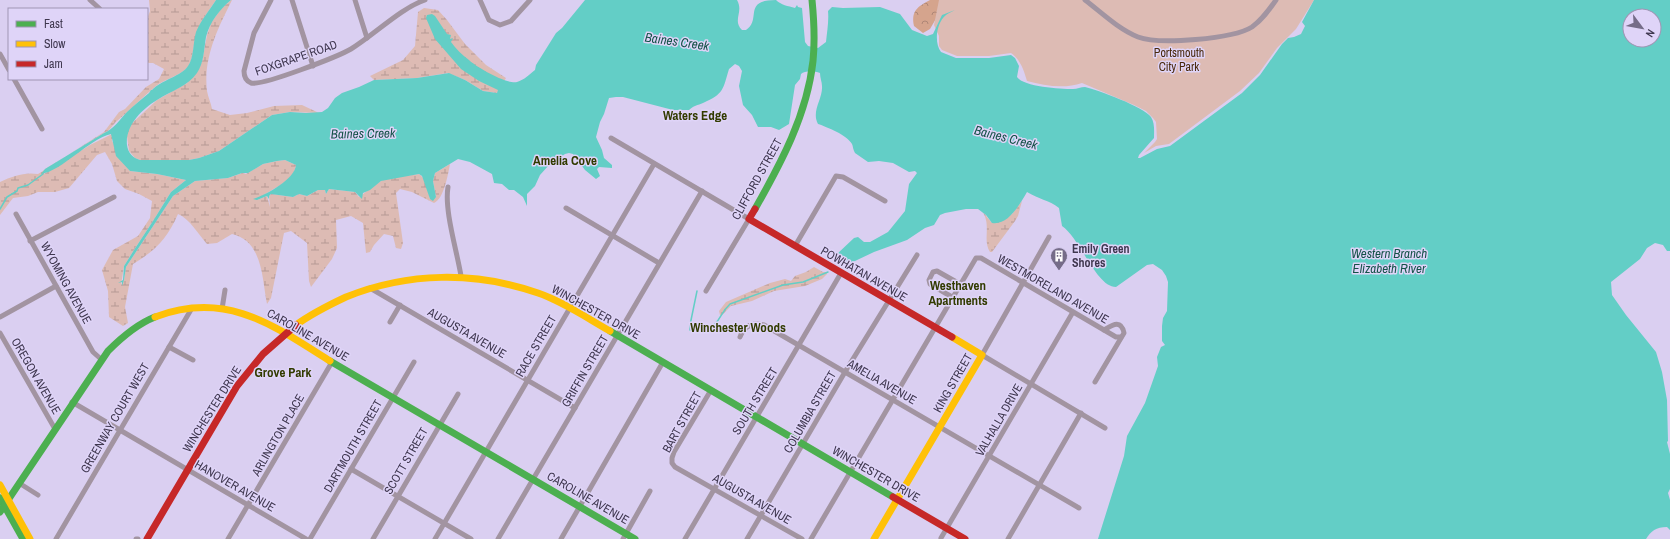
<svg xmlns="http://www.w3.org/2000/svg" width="1670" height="539" font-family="'Archivo Narrow',sans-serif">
	<defs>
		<pattern id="forest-crowns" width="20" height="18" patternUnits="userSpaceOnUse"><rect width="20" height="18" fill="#d5a48d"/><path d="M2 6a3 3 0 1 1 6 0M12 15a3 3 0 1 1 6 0" fill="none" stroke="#ae8676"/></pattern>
		<pattern id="wetland-marsh" width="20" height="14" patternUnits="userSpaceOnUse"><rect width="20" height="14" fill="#ddbbb4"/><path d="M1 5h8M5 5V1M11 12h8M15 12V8" fill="none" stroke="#b59995"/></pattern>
	</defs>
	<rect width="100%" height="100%" fill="#dacff1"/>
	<!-- forest -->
	<path fill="url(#forest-crowns)" d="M930 0H950L941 10 930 29 923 33 914 26C911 11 917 7 930 0Z"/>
	<!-- wetland -->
	<g fill="url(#wetland-marsh)">
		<path d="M149 0H216C209 11 201 20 197 32 193 42 194 59 188 67 180 76 165 79 156 86 143 97 130 110 117 121 112 125 111 130 104 133L45 169 44 174 90 145 112 134V141L130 171 157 174 186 180 171 192 153 221 134 250 124 266 121 285 124 280 126 267 173 196 195 181 228 178 242 173 246 174 263 164 277 161 285 160 296 165C294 183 269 189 257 200L267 196 270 207 269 196 271 194 293 197 299 194 307 196 318 190H325L326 194 329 189 355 192 359 197C366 192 374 185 381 181 389 176 409 176 419 174 426 178 428 191 430 199L436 197 433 181 435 173 450 164C448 174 444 199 434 203L412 192 400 189 396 193 403 243 401 249 396 248 393 236 384 234 374 245 370 252 366 253 363 223 351 216 336 220 337 248 332 259 311 287 309 281 307 243 291 231 284 233 271 298 267 304C262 279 263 241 232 234L217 243 207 244C198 234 190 219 178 214 167 239 156 250 133 264L125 307 128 323 123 326 109 317 108 291 102 270 113 250 138 236 150 218 152 201 139 194 125 189 117 181 112 164 105 152 97 155 69 188 55 192H38L28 196 13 198 0 215V182C13 176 24 172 38 174L104 132 119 112 125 109 146 87 159 79 164 69 153 63H147V19L150 11Z"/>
		<path d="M231 0H232C218 28 203 58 207 91 208 97 211 103 212 109L230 115 247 113 274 106 302 105 319 113 290 112 272 115 219 151 199 158 189 160H140L135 158 129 151 127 136 129 126 157 100 187 83 202 62 207 35 211 23 221 9Z"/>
		<polygon points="424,8 438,10 447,20 465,44 486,65 506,78 497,93 483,91 465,80 448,73 417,78 374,80 370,76 403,60 415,46 418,12"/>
		<path d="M1022 201 1018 216 1015 221 992 252H990C982 240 992 225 982 211L992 223 1012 214Z"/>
		<polygon points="814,267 823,272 827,272 827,274 822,279 805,286 774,291 752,301 731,306 722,315 720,315 719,311 726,302 770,283 785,279 791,281 795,276 806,272"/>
	</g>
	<!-- park -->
	<path fill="#ddbbb4" d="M939 0H1314L1296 29 1277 48 1259 73 1240 91 1169 144 1156 146 1144 153 1155 142 1157 139 1156 122 1153 118 1146 111 1134 105 1082 83C1065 89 1045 86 1027 81 1024 71 1021 60 1011 53L989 56H957L942 50 939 46V36L934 25Z"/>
	<!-- water -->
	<path fill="#63cec6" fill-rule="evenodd" d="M216 0H231C219 10 210 22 206 37 204 49 204 63 197 73 188 86 171 91 157 100 142 109 125 126 127 145 128 153 133 158 140 160H189L199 158 219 151 272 115 290 112 306 113 322 112 328 108 335 98 342 93 359 87 374 80 417 78 449 73 465 80 483 91 497 93 498 90 479 81 461 69 435 39 426 18 427 15 432 14 435 16 447 34 451 35 450 39 453 38 451 42C456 49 462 55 469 60 476 67 508 85 517 82 524 80 530 74 535 70L536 65 556 33 562 28 585 0H737C744 12 732 20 742 30H746C762 20 742 0 776 0 781 5 788 6 795 8L797 5 798 7 802 8 805 42 808 46 818 48 826 42C827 32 829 21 828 11L832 7 843 8 880 7 900 14 912 30 927 36 933 34 942 15 955 10C952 12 948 13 946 15 936 23 934 43 941 52L956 58H989L1011 55 1015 58 1019 66 1017 77C1024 87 1060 89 1073 89 1077 89 1081 87 1085 87 1098 90 1144 107 1151 117 1155 123 1154 132 1154 138L1139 155 1138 158H1140L1157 149 1170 146 1242 93 1260 75 1282 44 1288 38 1294 37 1301 34 1305 26 1302 22 1314 0H1670V251H1667L1663 245 1655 243 1647 248 1640 259 1611 282 1612 295 1626 315 1656 352 1662 372 1667 400 1668 441 1667 442 1670 454V489L1668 493 1670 500V530L1667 527C1656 527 1651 531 1646 539H1098L1124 456 1127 436 1145 403 1158 366 1157 357 1161 347 1165 345 1162 341V326L1163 318 1167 311 1168 282 1166 276 1162 270 1153 264 1147 265 1116 287C1096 287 1080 238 1062 226L1059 208C1049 200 1038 199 1027 192 1020 204 1008 226 992 223L986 215 978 209H966L945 213 940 215 934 225 925 228 907 240 874 252 855 261 844 264 837 261 835 258 836 255 854 238 858 237 864 242H870L888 232 905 211 909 184 917 173 915 171 909 172 893 163 879 161 868 162 855 153C853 150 853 146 852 144 847 135 827 127 818 124 811 111 823 99 822 86 822 82 820 78 820 73 815 71 805 70 801 74L800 79 795 85 789 124 779 130 771 127H758L752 115 743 105 739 86 742 71 739 66 735 64 729 69C723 89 724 94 703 103 698 105 693 106 689 110H673L623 97H616L609 98 604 114 600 122 596 137 602 150 604 158 612 165V168L599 167 597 169 600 176 596 179 585 170 573 154 569 153 565 154 549 165 540 175 535 186 527 194V206L523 197 514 190H509L502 184 494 183 492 174 470 162 458 159 435 173 433 181 436 197 433 201 430 199 422 176 419 174 381 181 370 190 363 193 362 199 355 192 329 189 326 194 325 190H318L307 196 299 194 293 197 271 194 269 196V209V199L267 196 257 200 253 199C266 195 295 179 296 165L285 160 277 161 263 164 248 173H242L228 178 195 181 173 196 126 267 124 280 122 286V282L118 283 123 280 124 266 134 250 153 221 171 192 186 180 157 174 130 171 116 156 111 134C89 139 62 171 41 174L45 169 104 133C114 129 120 119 127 112 134 105 142 99 149 93L151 90H152C161 80 182 76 188 66 194 58 193 42 196 32 201 20 209 11 216 0ZM1630 16H1654V40H1630Z"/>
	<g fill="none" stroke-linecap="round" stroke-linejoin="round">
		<!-- stream -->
		<g stroke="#63cec6" stroke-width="1.5">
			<polyline points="0,209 7,197 17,191 18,188 28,185 43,174"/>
			<path d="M697 291 690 325V330C695 332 698 330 703 329 722 325 717 316 730 304L783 285 803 282 828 272"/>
		</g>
		<!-- street -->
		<g stroke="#a294a1" stroke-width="5">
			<polyline points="90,0 100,9"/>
			<path d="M271 0 254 33 244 71C244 77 246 81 251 83 263 86 339 56 351 49 374 35 401 8 425 0"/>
			<polyline points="292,0 313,66"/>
			<polyline points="355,0 367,38"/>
			<polyline points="480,0 489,20 500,25 511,21 530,0"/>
			<path d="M1085 0C1101 12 1118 29 1138 37 1159 45 1233 39 1252 27 1262 20 1269 10 1276 0"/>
			<polyline points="0,54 9,70"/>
			<polyline points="14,79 42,129"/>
			<polyline points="611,138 749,219 706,291"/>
			<path d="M448 187C444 210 457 251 461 276"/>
			<polyline points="566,208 659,263"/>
			<polyline points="16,214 93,352 102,360"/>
			<polyline points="1049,237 982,355 1105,428"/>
			<polyline points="30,241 114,197"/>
			<polyline points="795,246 836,176 843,177 885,201"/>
			<polyline points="370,288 575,408"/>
			<polyline points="952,297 930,284 929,280 933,272 937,271 960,284"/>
			<polyline points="222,309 225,290"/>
			<polyline points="0,317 56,286"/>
			<polyline points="390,322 400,305"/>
			<polyline points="0,333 55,429"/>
			<path d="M740 337C744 326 752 322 764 325L1079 508"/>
			<polyline points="169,347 193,360"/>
			<path d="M1095 382 1124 333C1121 318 1111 326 1104 330"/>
			<polyline points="711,390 674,452 672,458 672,463 675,467 802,539"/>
			<polyline points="72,402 306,539"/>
			<polyline points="351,469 471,539"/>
			<polyline points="19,483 38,495"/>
			<polyline points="941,538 1073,312"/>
			<polyline points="56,539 192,308"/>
			<polyline points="136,539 138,539"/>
			<polyline points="228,539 332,362"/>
			<polyline points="310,539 414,362"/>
			<polyline points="373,539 458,394"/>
			<polyline points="435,539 654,164"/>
			<polyline points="498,539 702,191"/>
			<polyline points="561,539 663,362"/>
			<polyline points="623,539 650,491"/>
			<polyline points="685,539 841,273"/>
			<polyline points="747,539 845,372 917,255"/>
			<polyline points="811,539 976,258 981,258 1116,337 1121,337"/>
			<polyline points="1008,539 1081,413"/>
		</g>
		<!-- fast -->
		<g stroke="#4caf50" stroke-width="7">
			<path d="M755 209C781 163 807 115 813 61 815 41 814 20 812 0"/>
			<polyline points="610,331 893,497"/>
			<polyline points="330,361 635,539"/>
			<polyline points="0,498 23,539"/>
			<path d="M0 512 108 351C122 337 137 324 155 317"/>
		</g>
		<!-- slow -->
		<g stroke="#ffc107" stroke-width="7">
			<path d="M155 317C226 290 273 325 330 361"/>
			<path d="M296 325C311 314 329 305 346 297 408 272 475 271 538 293 564 302 587 318 610 331"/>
			<polyline points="0,485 30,539"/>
			<polyline points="874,539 982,355 952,337"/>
		</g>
		<!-- jam -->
		<g stroke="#c62828" stroke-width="7">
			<polyline points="755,209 749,219 952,337"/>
			<polyline points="893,497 965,539"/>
			<polyline points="147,539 237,386 263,354 296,325"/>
		</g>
	</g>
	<!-- icons -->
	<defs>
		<g id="building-pin" transform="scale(0.9)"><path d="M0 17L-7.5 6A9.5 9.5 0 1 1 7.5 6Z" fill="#756c88" stroke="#dfd4f8"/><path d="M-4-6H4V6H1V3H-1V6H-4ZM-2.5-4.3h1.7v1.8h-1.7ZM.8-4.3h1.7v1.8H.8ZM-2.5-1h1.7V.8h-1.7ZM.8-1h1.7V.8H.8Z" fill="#fff"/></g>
	</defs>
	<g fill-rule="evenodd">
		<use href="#building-pin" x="1059" y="256"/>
	</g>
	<g text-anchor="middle" stroke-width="3" stroke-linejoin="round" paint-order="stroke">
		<!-- park labels -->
		<g font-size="12" fill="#48280a" stroke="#dfd4f8">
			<text x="1179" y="57">Portsmouth<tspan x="1179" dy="14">City Park</tspan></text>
		</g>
		<!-- street labels -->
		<g font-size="12" fill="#3f374f" stroke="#dfd4f8">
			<text transform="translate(296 58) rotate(-19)" y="4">FOXGRAPE ROAD</text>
			<text transform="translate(757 179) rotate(-61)" y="4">CLIFFORD STREET</text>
			<text transform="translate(864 274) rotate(30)" y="4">POWHATAN AVENUE</text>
			<text transform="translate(66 283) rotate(61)" y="4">WYOMING AVENUE</text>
			<text transform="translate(1053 289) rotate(30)" y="4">WESTMORELAND AVENUE</text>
			<text transform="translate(596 312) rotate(29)" y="4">WINCHESTER DRIVE</text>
			<text transform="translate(467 333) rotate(30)" y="4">AUGUSTA AVENUE</text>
			<text transform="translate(308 335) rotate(30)" y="4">CAROLINE AVENUE</text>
			<text transform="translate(536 346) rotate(-60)" y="4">RACE STREET</text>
			<text transform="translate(585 371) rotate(-60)" y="4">GRIFFIN STREET</text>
			<text transform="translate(36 376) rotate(60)" y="4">OREGON AVENUE</text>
			<text transform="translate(882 382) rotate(30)" y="4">AMELIA AVENUE</text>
			<text transform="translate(953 383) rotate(-60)" y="4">KING STREET</text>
			<text transform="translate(755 401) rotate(-59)" y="4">SOUTH STREET</text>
			<text transform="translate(212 409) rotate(-58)" y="4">WINCHESTER DRIVE</text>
			<text transform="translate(810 412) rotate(-60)" y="4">COLUMBIA STREET</text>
			<text transform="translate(115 418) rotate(-60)" y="4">GREENWAY COURT WEST</text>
			<text transform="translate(999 420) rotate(-60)" y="4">VALHALLA DRIVE</text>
			<text transform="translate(682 422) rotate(-61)" y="4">BART STREET</text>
			<text transform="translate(278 435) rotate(-60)" y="4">ARLINGTON PLACE</text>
			<text transform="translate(353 446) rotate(-60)" y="4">DARTMOUTH STREET</text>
			<text transform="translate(406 461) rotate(-60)" y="4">SCOTT STREET</text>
			<text transform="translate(876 474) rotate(30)" y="4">WINCHESTER DRIVE</text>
			<text transform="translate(235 486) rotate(30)" y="4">HANOVER AVENUE</text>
			<text transform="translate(588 498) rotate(30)" y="4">CAROLINE AVENUE</text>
			<text transform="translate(752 499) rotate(30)" y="4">AUGUSTA AVENUE</text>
		</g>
		<!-- poi labels -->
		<g font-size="12" font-weight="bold" fill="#3f374f" stroke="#dfd4f8" text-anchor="start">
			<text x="1072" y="253">Emily Green<tspan x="1072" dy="14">Shores</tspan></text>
		</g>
		<!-- water labels -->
		<g font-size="13" font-style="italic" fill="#145248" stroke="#dfd4f8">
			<text transform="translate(677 41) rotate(8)" y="5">Baines Creek</text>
			<text transform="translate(363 133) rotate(-1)" y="5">Baines Creek</text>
			<text transform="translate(1006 137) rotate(14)" y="5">Baines Creek</text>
			<text x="1389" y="258">Western Branch<tspan x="1389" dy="15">Elizabeth River</tspan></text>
		</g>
		<!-- neighbourhood labels -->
		<g font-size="13" font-weight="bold" fill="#323b00" stroke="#dfd4f8">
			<text x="695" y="120">Waters Edge</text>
			<text x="565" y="165">Amelia Cove</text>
			<text x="958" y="290">Westhaven<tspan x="958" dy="15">Apartments</tspan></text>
			<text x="738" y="332">Winchester Woods</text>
			<text x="283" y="377">Grove Park</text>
		</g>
	</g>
	<!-- legend -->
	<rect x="8" y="8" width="140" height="72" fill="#dfd4f8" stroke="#9f95b4"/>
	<rect x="16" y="21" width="20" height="6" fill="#4caf50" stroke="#9f95b4"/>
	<text x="44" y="28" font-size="12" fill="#3f374f">Fast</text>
	<rect x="16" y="41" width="20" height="6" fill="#ffc107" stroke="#9f95b4"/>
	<text x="44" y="48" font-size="12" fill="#3f374f">Slow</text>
	<rect x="16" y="61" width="20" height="6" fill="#c62828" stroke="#9f95b4"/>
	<text x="44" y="68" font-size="12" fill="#3f374f">Jam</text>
	<!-- north arrow -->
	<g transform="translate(1642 28) rotate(122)"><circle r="19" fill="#dfd4f8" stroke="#9f95b4"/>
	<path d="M0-3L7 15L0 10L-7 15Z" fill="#756c88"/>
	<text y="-6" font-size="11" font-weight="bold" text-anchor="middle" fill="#3f374f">N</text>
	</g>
</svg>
